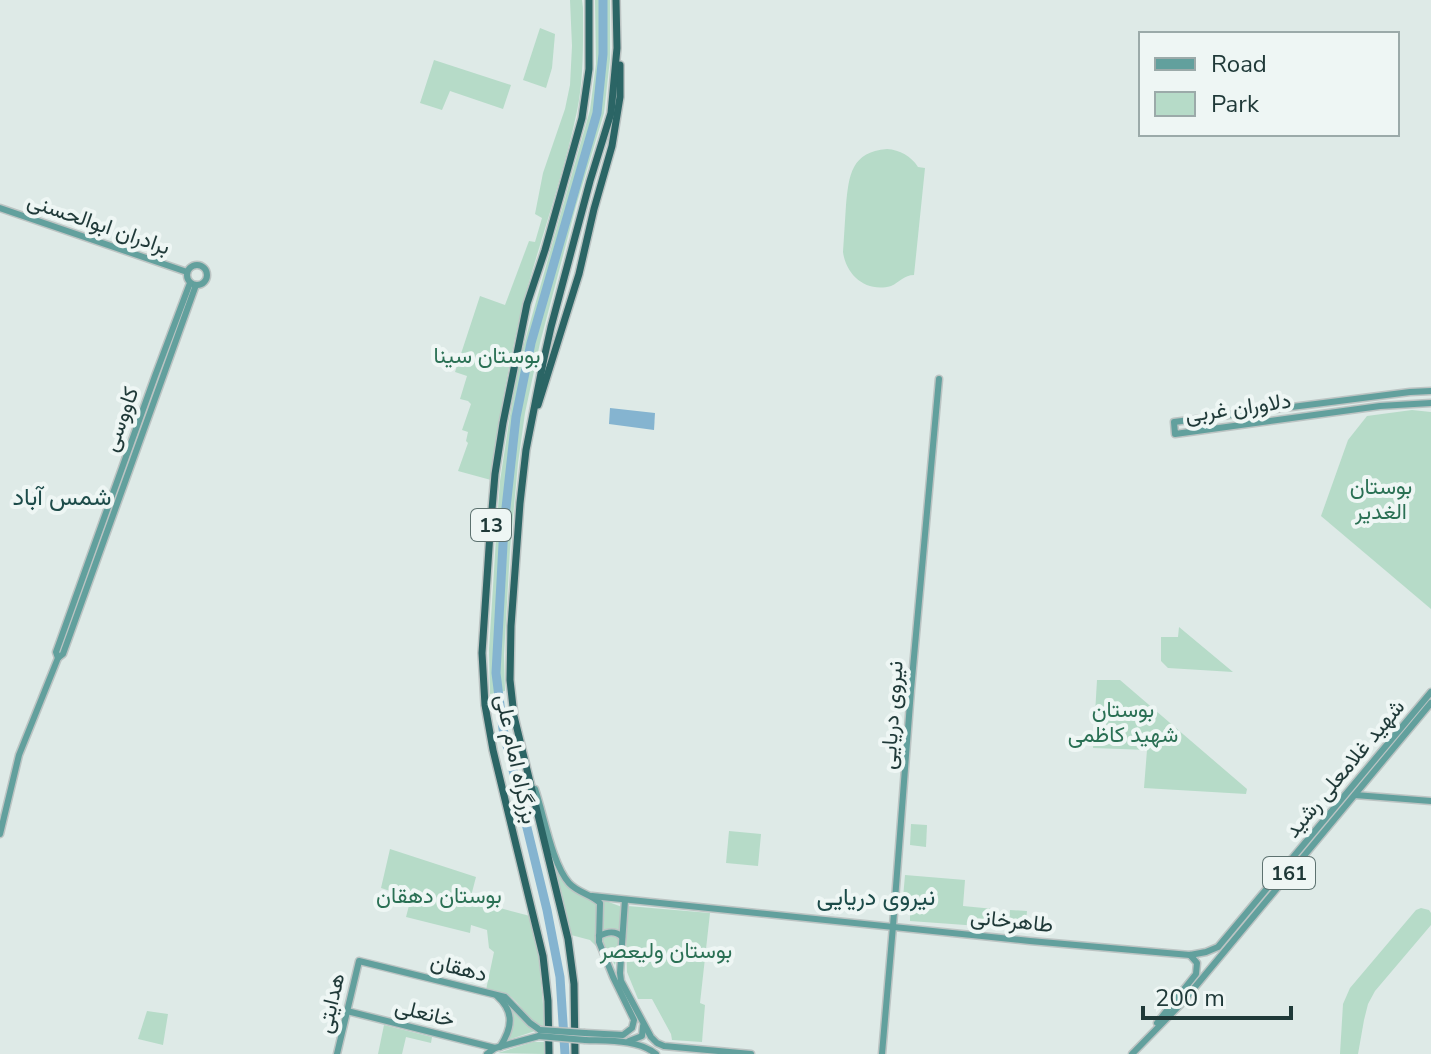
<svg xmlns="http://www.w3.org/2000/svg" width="1431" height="1054" font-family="'Nunito Sans',Vazirmatn,sans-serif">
	<rect width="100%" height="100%" fill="#deeae7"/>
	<!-- green -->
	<g fill="#b6dbc8">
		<path d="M570 0H582L583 8C583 42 584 78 577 111 563 179 538 245 521 312 508 367 498 424 491 480L458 471 468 443 466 441 468 432 462 430 471 404 468 401 460 399 467 376 455 372 480 296 505 305 529 241 535 242 542 218 535 214 543 173 565 109 570 85 572 46Z"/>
		<polygon points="595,0 610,0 610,59 604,113 576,206 540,343 525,413 518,463 510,549 504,655 505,691 490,694 489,650 497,523 500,481 511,409 519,362 590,110 596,64"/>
		<polygon points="540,28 555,34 552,68 546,88 523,80"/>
		<polygon points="434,60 511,85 503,109 450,91 442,110 420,103"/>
		<path d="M887 149C900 150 911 156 918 167L925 168 914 275C904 275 900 282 891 286 866 293 846 275 843 252 844 236 845 221 846 205 849 175 851 152 887 149Z"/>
		<polygon points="1412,410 1431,412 1431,609 1321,516 1348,440 1367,416"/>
		<polygon points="1179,627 1233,672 1168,668 1161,661 1161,637 1178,637"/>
		<polygon points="1097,680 1120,680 1247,789 1246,794 1144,788 1147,750 1093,748"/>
		<path d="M540 816C548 837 555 874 571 889 580 897 592 897 600 905L596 940 600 950 590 940 571 935Z"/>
		<polygon points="911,824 927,825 926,847 910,845"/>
		<polygon points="729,831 761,834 758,866 726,863"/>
		<path d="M390 849 476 877 470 900 530 916 538 948 545 1027C526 1024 522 1001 506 994 500 992 492 991 486 990L494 952 489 948 487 930 471 925 470 933 406 917 411 898 381 888Z"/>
		<polygon points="905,875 965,880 963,906 994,909 993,927 910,921 910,912 917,912 918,899 903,898"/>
		<path d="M598 898 622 907 619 930 602 931C603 920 607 906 598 898Z"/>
		<polygon points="628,906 710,913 700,1003 705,1005 702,1042 672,1040 671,1034 652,999 638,999 627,972 626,934"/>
		<polygon points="1421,908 1429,910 1431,913 1431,925 1375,991 1368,1004 1364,1020 1358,1054 1340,1054 1343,1004 1350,988 1416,910"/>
		<polygon points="1010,910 1027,911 1025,930 1009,929"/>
		<polygon points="610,936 619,938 615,965 601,939"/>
		<polygon points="510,1004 519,1017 535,1031 508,1040 513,1022"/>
		<polygon points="147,1011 168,1014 163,1045 138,1039"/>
		<polygon points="384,1025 432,1037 431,1043 406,1037 402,1054 378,1054"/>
		<polygon points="533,1042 545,1042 545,1054 498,1053"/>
	</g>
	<!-- water -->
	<polygon fill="#85b4d0" points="610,408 655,413 654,430 609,424"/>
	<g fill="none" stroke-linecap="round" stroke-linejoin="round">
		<!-- river -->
		<polyline stroke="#85b4d0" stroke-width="9" points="565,1054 560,977 547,910 503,729 496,673 504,526 516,417 531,343 597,113 603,54 603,0"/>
		<!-- major casing -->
		<g stroke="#bcc4c3" stroke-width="9">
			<g id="major">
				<polyline points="0,208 187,272"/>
				<circle cx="197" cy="275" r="10"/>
				<polyline points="1431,391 1410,392 1174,422 1175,434 1380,406 1431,403"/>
				<polyline points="58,658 56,652 155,376 190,283"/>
				<path d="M535 789C544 815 552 864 569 883 578 893 591 894 600 903L599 942 613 977 634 1020 632 1028 623 1035 585 1033"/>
				<polyline points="1355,795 1431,801"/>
				<polyline points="0,834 19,755 58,658 63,654 196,285"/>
				<polyline points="592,896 1030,941 1190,955 1206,952 1218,947 1431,692"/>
				<polyline points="625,900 620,973 621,981 651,1037 657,1043 664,1046 751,1054"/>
				<path d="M599 936C607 932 615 930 622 937"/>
				<path d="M497 996C515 1012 512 1028 500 1047"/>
				<polyline points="347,1011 495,1048"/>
				<polyline points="1157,1023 1196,974 1197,963 1190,955"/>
				<path d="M585 1040C607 1041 638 1039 656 1054"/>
				<polyline points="629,1041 642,1036 643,1026"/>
				<polyline points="337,1054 359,961 505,997 530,1023 540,1030"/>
				<polyline points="487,1054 495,1048 539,1036"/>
				<polyline points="882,1054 893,926 911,690 939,379"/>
				<polyline points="1132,1054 1180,1005 1431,703"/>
			</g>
		</g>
		<!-- highway casing -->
		<g stroke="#bcc4c3" stroke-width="10">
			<g id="highway">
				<polyline points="538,405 579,274 594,209 612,146 620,97 620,65"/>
				<polyline points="549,1054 548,1001 543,956 493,750 485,705 482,653 490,533 495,474 503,423 527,304 545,250 582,118 589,69 589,0"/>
				<polyline points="575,1054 574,984 568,939 514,716 510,680 511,626 520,503 526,450 543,363 551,327 590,181 611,113 617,48 616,0"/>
			</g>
		</g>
		<!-- major -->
		<use href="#major" stroke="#62a09d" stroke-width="6"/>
		<!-- highway -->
		<use href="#highway" stroke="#2b6565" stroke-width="7"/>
		<!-- major-bridge casing -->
		<g stroke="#bcc4c3" stroke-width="9" stroke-linecap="butt">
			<g id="major-bridge">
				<polyline points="540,1030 585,1033"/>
				<polyline points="539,1036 585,1040"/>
			</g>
		</g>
		<!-- major-bridge -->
		<use href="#major-bridge" stroke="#62a09d" stroke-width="6"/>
	</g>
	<g text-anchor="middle" stroke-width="8" stroke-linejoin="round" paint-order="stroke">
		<!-- shield labels -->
		<g fill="#eef6f4" stroke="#5d7270" stroke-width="2">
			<rect x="471" y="509" width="40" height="32" rx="6"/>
			<rect x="1263" y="857" width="52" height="32" rx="6"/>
		</g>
		<g font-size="20" font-weight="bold" fill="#1f3938">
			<text x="491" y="532">13</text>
			<text x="1289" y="880">161</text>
		</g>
		<!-- street labels -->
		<g font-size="22" fill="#1f3938" stroke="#eef6f4">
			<text transform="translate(99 223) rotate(19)" y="8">برادران ابوالحسنی</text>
			<text transform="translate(1238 407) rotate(-8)" y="8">دلاوران غربی</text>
			<text transform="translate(120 419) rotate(-70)" y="8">کاووسی</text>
			<text transform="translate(891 715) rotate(-86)" y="8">نیروی دریایی</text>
			<text transform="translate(517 759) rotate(78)" y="8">بزرگراه امام علی</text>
			<text transform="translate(1344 768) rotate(-50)" y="8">شهید غلامعلی رشید</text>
			<text transform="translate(1012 920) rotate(6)" y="8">طاهرخانی</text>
			<text transform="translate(459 967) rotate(14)" y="8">دهقان</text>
			<text transform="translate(330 1003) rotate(-77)" y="8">هدایتی</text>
			<text transform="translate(425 1012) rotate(14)" y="8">خانعلی</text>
		</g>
		<!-- park labels -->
		<g font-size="22" fill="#2a7054" stroke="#eef6f4">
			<text x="487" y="363">بوستان سینا</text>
			<text x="1381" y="494">بوستان<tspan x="1381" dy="25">الغدیر</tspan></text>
			<text x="1123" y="717">بوستان<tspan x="1123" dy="25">شهید کاظمی</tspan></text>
			<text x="439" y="903">بوستان دهقان</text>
			<text x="666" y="958">بوستان ولیعصر</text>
		</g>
		<!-- neighbourhood labels -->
		<g font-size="24" fill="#1c4b49" stroke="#eef6f4">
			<text x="62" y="505">شمس آباد</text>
			<text x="876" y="905">نیروی دریایی</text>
		</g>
	</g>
	<!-- legend -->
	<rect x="1139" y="32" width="260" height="104" fill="#eef6f4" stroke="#9baaa9" stroke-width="2"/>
	<rect x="1155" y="58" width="40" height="12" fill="#62a09d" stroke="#9baaa9" stroke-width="2"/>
	<text x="1211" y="72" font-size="24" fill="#1f3938">Road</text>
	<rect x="1155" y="92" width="40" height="24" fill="#b6dbc8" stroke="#9baaa9" stroke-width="2"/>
	<text x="1211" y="112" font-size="24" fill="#1f3938">Park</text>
	<!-- scale -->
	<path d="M1143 1006v12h148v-12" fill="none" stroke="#1f3938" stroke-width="4"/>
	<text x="1155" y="1006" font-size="24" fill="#1f3938" stroke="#eef6f4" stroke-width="6" paint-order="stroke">200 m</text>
</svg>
